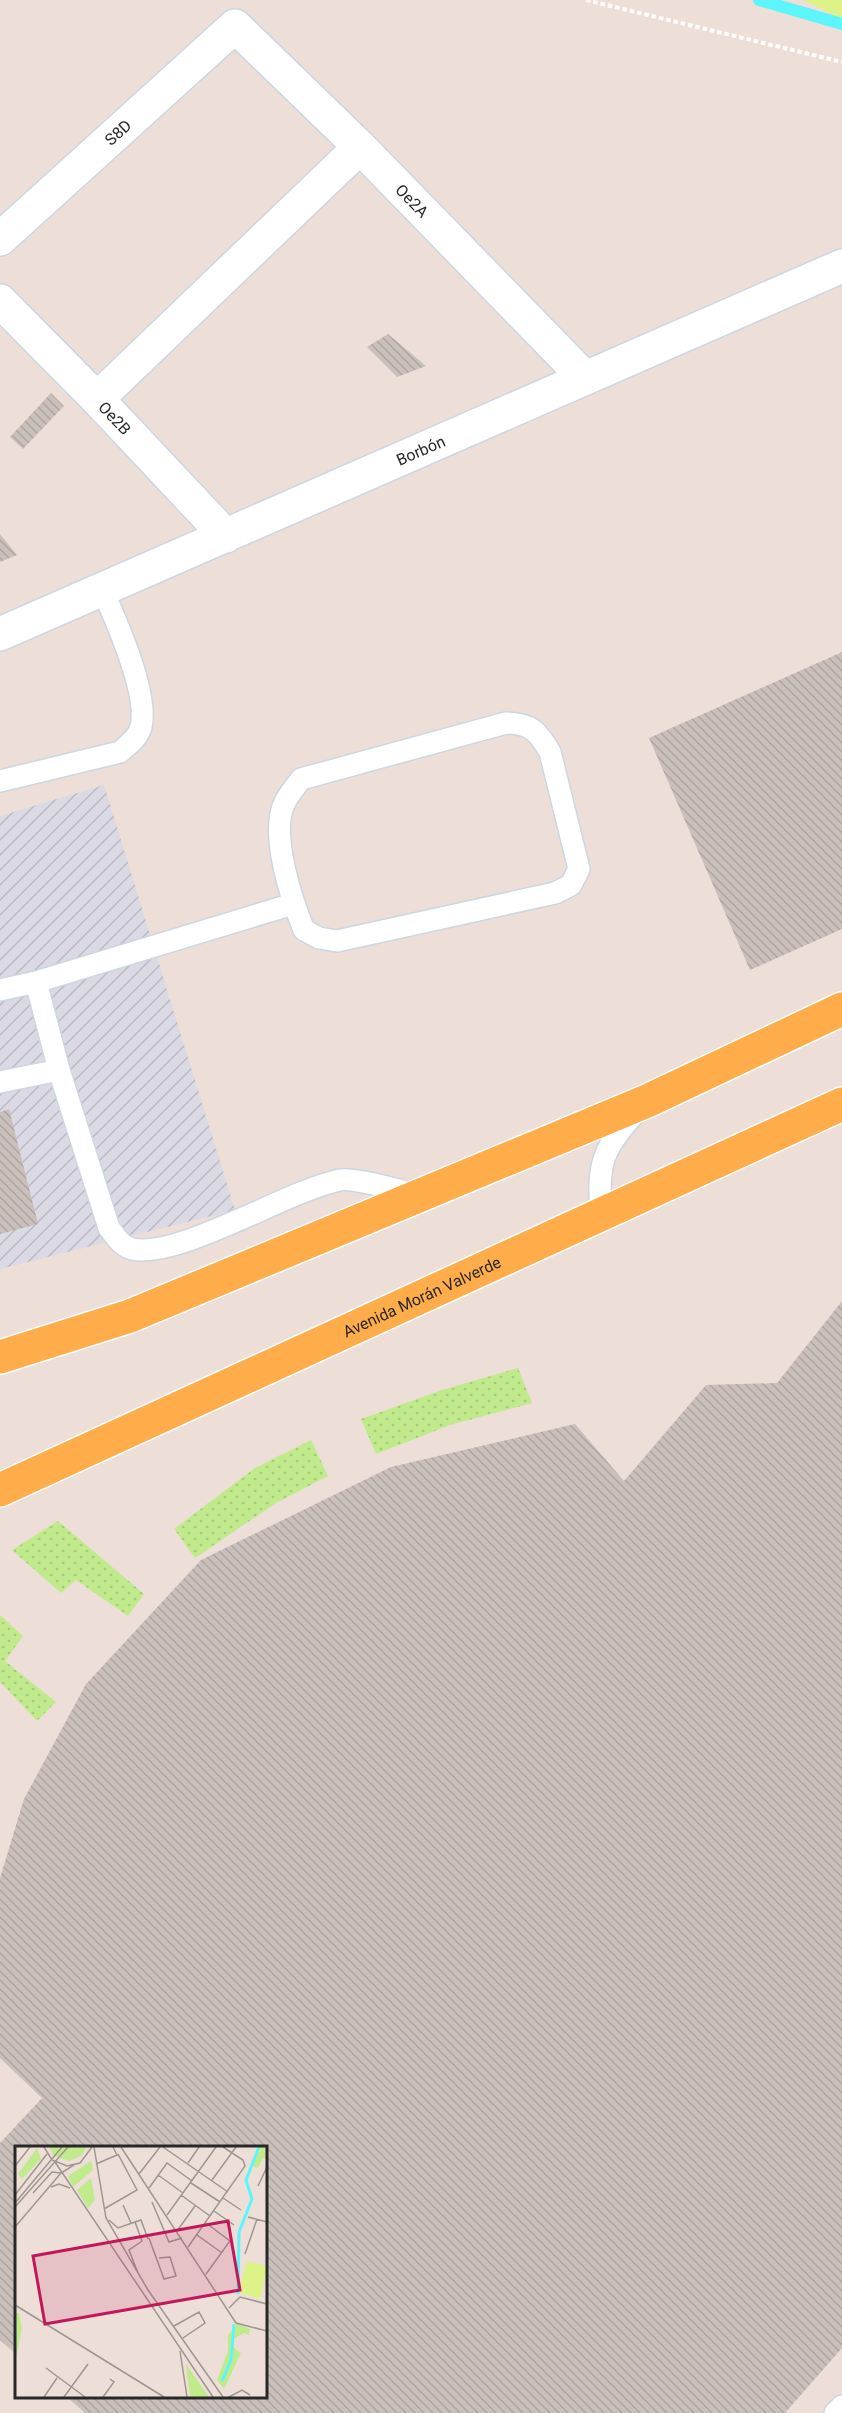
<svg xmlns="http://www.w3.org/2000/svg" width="842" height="2413" font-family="Roboto,sans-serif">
	<defs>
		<pattern id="industrial-furrows" width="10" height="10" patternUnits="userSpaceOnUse" patternTransform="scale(1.5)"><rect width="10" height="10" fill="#dad9e4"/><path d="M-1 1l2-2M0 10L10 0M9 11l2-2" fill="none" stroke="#bbbac4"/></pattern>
		<pattern id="garden-dots" width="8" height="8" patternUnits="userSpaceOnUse" patternTransform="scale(1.5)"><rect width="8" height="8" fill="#c1ea8d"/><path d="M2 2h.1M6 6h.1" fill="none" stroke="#a6c97a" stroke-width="1.8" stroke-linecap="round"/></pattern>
		<pattern id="building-back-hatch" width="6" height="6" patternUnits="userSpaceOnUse" patternTransform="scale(1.5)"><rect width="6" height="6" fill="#cac0bb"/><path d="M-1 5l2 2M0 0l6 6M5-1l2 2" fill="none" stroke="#aea5a1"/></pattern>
	</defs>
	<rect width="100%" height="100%" fill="#eddfd7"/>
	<!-- industrial -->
	<polygon fill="url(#industrial-furrows)" points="104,785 235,1210 0,1269 0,816"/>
	<!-- garden -->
	<g fill="url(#garden-dots)">
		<polygon points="518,1368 532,1403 450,1425 376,1454 361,1419 442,1390"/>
		<polygon points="311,1440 328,1476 276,1503 195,1558 174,1529 255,1468"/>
		<polygon points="58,1521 144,1594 128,1616 76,1580 61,1593 12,1550"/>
		<polygon points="0,1615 23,1636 5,1661 56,1702 37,1721 0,1682"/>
	</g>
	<!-- pitch -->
	<polygon fill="#ddf387" points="803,0 842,0 842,19"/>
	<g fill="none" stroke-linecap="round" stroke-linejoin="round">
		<!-- stream -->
		<polyline stroke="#5df5fc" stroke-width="12" points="759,0 842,24"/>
	</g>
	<!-- building -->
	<g fill="url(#building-back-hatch)">
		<polygon points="388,334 426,366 397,377 367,347"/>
		<polygon points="51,393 64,406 23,449 10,437"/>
		<polygon points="0,534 17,555 0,562"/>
		<polygon points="842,652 842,929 750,970 649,738"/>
		<polygon points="9,1109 38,1224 0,1234 0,1112"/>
		<polygon points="842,1301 842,2348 785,2413 85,2413 66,2396 266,2396 266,2148 16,2148 16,2354 0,2340 0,2143 42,2098 0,2058 0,1878 24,1799 86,1684 201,1560 391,1467 575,1424 624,1481 706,1385 777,1383"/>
	</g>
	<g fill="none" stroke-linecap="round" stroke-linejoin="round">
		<!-- service casing -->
		<g stroke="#cdd6e3" stroke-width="24">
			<g id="service">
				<path d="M506 723C531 724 537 730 550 752L579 869 571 885 555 893 337 941 319 938 304 930C292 901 269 832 285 802 289 794 296 786 301 779Z"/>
				<path d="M0 781 120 752C128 745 138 738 141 727 149 694 116 620 102 589"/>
				<polyline points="36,982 293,904"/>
				<polyline points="0,990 36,982 59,1070"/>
				<path d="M0 1082 59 1070 109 1228C116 1237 121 1246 132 1249 179 1259 286 1191 340 1180 354 1177 403 1192 420 1195"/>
				<path d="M601 1214C597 1162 603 1148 638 1110"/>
				<polyline points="835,2413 842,2406"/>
			</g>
		</g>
		<!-- minor casing -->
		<g stroke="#cdd6e3" stroke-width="36">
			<g id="minor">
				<path id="s1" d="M0 239 235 26 360 147 585 378"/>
				<path id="s2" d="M0 301 97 399 226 536"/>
				<polyline points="97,399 360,147"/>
				<path id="s3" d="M0 634 842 266"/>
			</g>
		</g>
		<!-- primary casing -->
		<g stroke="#fff" stroke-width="36">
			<g id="primary">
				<polyline points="0,1357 130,1316 647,1101 842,1009"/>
				<path id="s4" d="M0 1490 842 1104"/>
			</g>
		</g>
		<!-- path -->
		<polyline stroke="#fff" stroke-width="4" stroke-dasharray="4.5 3" stroke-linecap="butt" points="586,0 842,62"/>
		<!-- service -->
		<use href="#service" stroke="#fff" stroke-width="21"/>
		<!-- minor -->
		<use href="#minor" stroke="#fff" stroke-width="33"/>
		<!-- primary -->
		<use href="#primary" stroke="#ffac4a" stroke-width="33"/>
	</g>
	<g text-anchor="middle" stroke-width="6" stroke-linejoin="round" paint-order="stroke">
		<!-- street labels -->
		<g font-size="16" fill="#282828" stroke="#fff">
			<text dy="6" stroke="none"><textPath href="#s1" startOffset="159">S8D</textPath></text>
			<text dy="6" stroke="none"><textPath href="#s1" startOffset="566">Oe2A</textPath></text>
			<text dy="6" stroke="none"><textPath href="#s2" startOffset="164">Oe2B</textPath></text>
			<text dy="6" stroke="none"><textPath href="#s3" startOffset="459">Borbón</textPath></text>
			<text dy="6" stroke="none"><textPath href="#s4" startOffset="464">Avenida Morán Valverde</textPath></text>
		</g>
	</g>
	<!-- overview -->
	<g transform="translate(15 2146)">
		<rect width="252" height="252" fill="#eddfd7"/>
		<path d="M242 1H252V14L248 12 243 22 235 19 245 5ZM0 167H4L7 182 0 218ZM222 178 235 183 234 189 229 187 219 193V202L226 207 209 243 202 234 213 205V189Z" fill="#c1ea8d"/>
		<path d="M34 1H72L66 10 54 15 39 10ZM76 15 78 24 58 41 53 30ZM76 32 80 54 73 62 62 44ZM171 218 194 251H175Z" fill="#c1ea8d"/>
		<path d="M22 2 26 13 7 33 3 28Z" fill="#c1ea8d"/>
		<path d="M232 115 252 120 245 153 223 146Z" fill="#ddf387"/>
		<path fill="none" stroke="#5df5fc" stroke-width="3" d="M223 148 224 86 237 53 231 34 244 1M207 235 216 214 219 178"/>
		<path fill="none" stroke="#9e9691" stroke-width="1.5" d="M29 1 37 14 52 20 65 17 77 1M79 1 91 72 133 144 208 251M106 1 221 177 252 185M148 1 213 46M40 16 198 251M173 17 184 1M81 18 102 9 98 1M0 20 15 1M124 28 145 1M143 29 168 47M197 34 221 1M176 37 205 56M243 40 252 21M36 41 44 38 55 42M134 42 152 17 177 35M18 47 37 26 46 27M0 49 32 8M166 49 195 70M208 52 226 64M137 56 154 96 167 92M0 57 47 1M108 59 116 77M0 61 53 1M89 63 122 44 103 8M199 65 219 79M152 69 201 1M233 71 252 76M94 74 103 82 120 76 127 95 114 104 123 127M120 76 126 74 133 93M0 81 46 27 59 19M162 85 180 60M182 89 207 107M134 92 149 133 161 130 155 111 144 112M173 101 230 20 228 14 208 1M230 108 242 73M191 128 215 95 191 77M0 159 149 251M214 162 225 151 252 158M159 180 184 166 190 177 168 192M165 205 172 251M31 222 70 251M29 251 42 232M49 251 73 218M88 251 99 236 95 233M214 251 227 244 235 249"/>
		<path fill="#c2185b" fill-opacity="0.15" stroke="#c2185b" stroke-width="3" d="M213 75 225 144 30 178 18 110Z"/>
		<rect width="252" height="252" fill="none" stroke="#282828" stroke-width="3"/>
	</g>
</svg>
